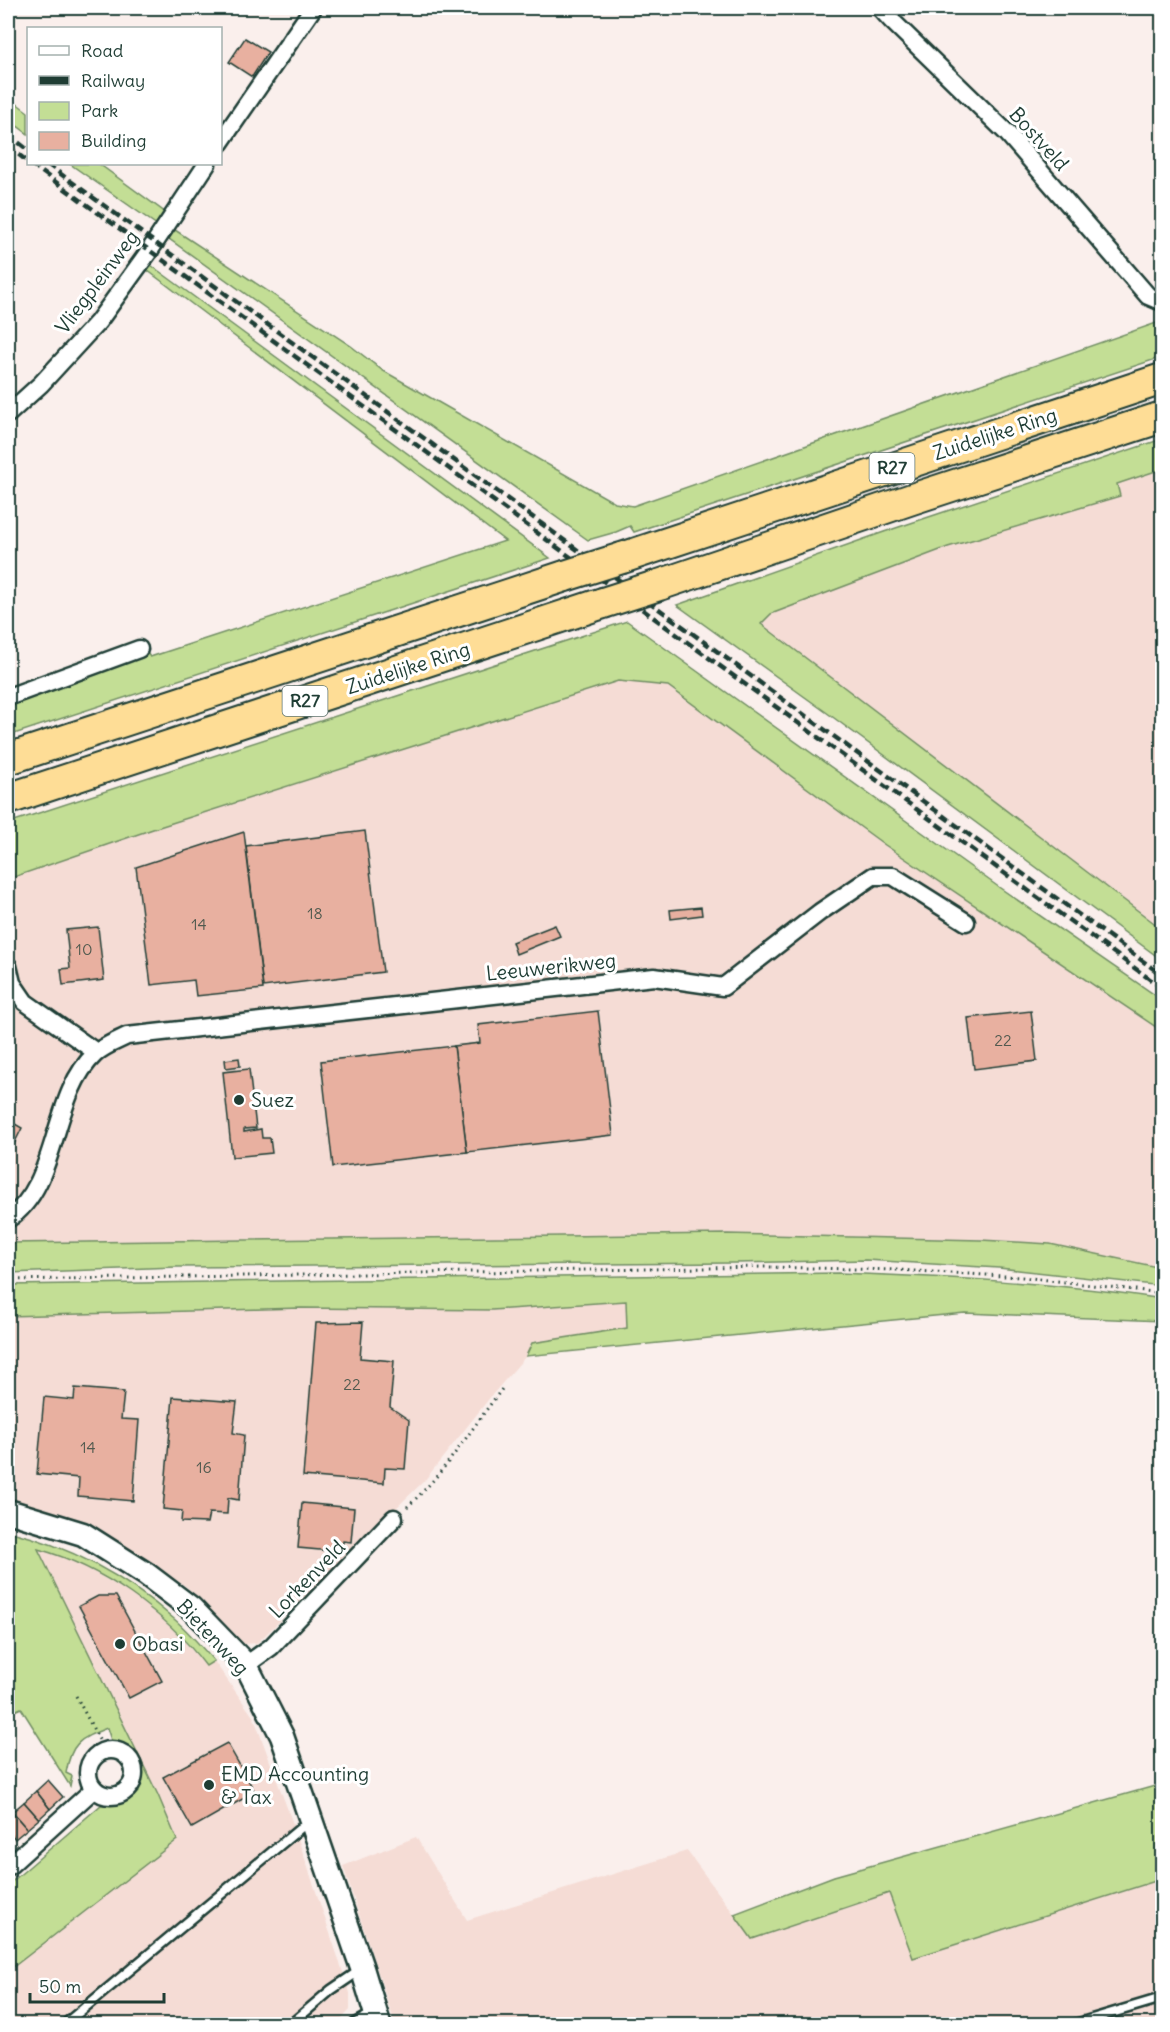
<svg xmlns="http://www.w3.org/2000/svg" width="1170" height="2032" font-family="Delius,sans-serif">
	<rect width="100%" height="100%" fill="#faefec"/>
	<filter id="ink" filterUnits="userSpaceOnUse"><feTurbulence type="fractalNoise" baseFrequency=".0167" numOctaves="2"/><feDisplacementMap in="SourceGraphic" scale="12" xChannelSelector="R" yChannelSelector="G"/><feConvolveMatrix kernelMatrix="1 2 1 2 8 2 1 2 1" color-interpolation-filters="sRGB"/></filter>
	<g filter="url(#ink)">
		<!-- built -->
		<g fill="#f5dcd5">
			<polygon points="1162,469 1162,929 760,625 771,614 948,547 1120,496 1117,484"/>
			<polygon points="618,681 668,685 886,845 1162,1031 1162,1268 1050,1244 981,1240 727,1234 8,1243 8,879 153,829"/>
			<polygon points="626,1301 628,1328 532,1343 526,1356 492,1395 425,1480 257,1643 244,1644 187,1587 121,1545 55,1513 8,1500 8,1316 301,1308 492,1310"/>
			<polygon points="37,1548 82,1565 140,1599 175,1631 206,1666 214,1661 254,1718 296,1832 350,1993 350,2010 337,2024 8,2024 8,1971 177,1840"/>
			<polygon points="416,1837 467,1920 687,1851 752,1938 890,1892 913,1958 1162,1879 1162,2024 395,2024 343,1866"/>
		</g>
		<!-- green -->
		<g fill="#c3de95" stroke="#718e64" stroke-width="1.5">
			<polygon points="8,97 28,112 28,134 8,119"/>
			<polygon points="70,164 99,164 166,213 157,225"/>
			<polygon points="172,228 351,346 382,370 615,503 633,506 1162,321 1162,357 634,532 630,526 616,532 588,540 165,236"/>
			<polygon points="148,263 550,558 8,736 8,704 147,653 150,657 505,541 143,267"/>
			<polygon points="1162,439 1162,469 1117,484 1120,496 948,547 771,614 761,624 1162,929 1162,960 830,715 677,605 884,532"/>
			<polygon points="627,621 1000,888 1162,1000 1162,1031 885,845 668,686 618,681 153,829 8,879 8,823"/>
			<polygon points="727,1234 981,1240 1050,1244 1162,1268 1162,1286 999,1268 866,1260 736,1263 177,1267 8,1273 8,1243"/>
			<path d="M838 1273C946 1277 1055 1282 1162 1299V1321L965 1313 526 1356 532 1343 627 1328 626 1301 492 1310 301 1308 8 1316V1285Z"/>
			<path d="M8 1531C68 1546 125 1576 173 1618 188 1631 201 1646 214 1661L206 1666C165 1612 103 1567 38 1549L158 1795 177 1840 8 1971V1885L101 1805C109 1805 122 1806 129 1800 152 1782 140 1747 112 1743L107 1728C79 1739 71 1743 66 1773L72 1776 70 1786 21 1708 8 1714Z"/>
			<polygon points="1162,1784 1162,1879 913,1958 889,1893 752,1939 734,1914 834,1876"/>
		</g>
		<!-- building -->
		<g fill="#e8b0a0" stroke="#1f3d34" stroke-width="1.5">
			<polygon points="245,38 268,52 252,77 229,62"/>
			<polygon points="365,831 383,972 263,987 246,846"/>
			<polygon points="244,832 263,989 196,996 194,980 151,985 136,867"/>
			<polygon points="701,907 702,915 671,919 670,910"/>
			<polygon points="555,925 560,936 516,954 512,942"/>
			<polygon points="98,927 104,980 63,985 61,969 70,968 66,930"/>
			<polygon points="598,1011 613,1135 467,1152 454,1046 480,1043 478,1025"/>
			<polygon points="1031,1011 1037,1061 974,1069 968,1018"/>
			<polygon points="454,1046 467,1152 333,1167 321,1061"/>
			<polygon points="239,1058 240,1066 226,1068 225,1060"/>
			<polygon points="249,1069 256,1128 244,1129 244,1132 261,1129 262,1138 270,1138 272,1153 232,1157 223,1072"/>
			<polygon points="8,1120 22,1128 8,1156"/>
			<polygon points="363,1322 360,1358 394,1361 390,1407 409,1420 405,1469 385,1468 384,1483 303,1476 316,1323"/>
			<polygon points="75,1388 124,1392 121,1419 139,1420 133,1501 78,1496 79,1478 37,1474 44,1397 74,1400"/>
			<polygon points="173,1397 237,1402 233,1433 244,1435 239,1500 228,1498 227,1514 209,1513 207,1523 181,1522 182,1511 163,1509"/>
			<polygon points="302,1503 354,1508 351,1542 343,1541 342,1552 298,1548"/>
			<polygon points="98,1596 116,1596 162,1681 129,1698 79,1606"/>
			<polygon points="227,1743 255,1792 192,1828 163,1777"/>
			<polygon points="48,1780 63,1797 50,1809 36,1791"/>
			<polygon points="36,1791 50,1809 39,1819 24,1802"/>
			<polygon points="24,1802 39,1819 27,1829 12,1812"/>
			<polygon points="12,1812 27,1829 15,1839 8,1830 8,1816"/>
		</g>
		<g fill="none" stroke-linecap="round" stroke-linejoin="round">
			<!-- lane casing -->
			<g stroke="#1f3d34" stroke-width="13">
				<g id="lane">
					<polyline points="65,2024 309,1821"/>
					<polyline points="291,2024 331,1990 362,1969"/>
					<polyline points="354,2024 375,2012"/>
					<polyline points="1075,2024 1162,1998"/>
				</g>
			</g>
			<!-- street casing -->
			<g stroke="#1f3d34" stroke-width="21">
				<g id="street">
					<polyline points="880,8 892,21 1007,133 1148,296 1162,302"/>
					<polyline points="220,143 313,8"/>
					<polyline points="8,414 41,384 98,322 150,250 207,164"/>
					<polyline points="8,697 139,649"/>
					<polyline points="8,966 12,983 25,1002 96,1052"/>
					<path d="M8 1219C60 1185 50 1096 95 1054 103 1046 117 1041 127 1036L654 977 723 987 820 912 873 876H893L966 922"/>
					<polyline points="246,1665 271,1647 394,1518"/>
					<circle cx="111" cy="1773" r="23"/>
					<polyline points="8,1867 94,1789"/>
				</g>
			</g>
			<!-- secondary casing -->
			<g stroke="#1f3d34" stroke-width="27">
				<polyline id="secondary" points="8,1511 83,1534 146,1574 191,1608 246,1665 282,1736 362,1968 379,2024"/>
			</g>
			<!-- highway casing -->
			<g stroke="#1f3d34" stroke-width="34">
				<g id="highway">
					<polyline points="622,558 1162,379"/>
					<polyline points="659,585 912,499 1162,417"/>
					<polyline points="8,759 565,576"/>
					<polyline points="8,799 603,603"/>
				</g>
			</g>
			<!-- path -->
			<g stroke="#1f3d34" stroke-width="3" stroke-dasharray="1.5 4.5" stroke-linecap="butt">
				<polyline points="8,1280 766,1267 897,1270 1022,1277 1162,1293"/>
				<path d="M407 1507C445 1473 471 1429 502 1389"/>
				<polyline points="76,1696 105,1751"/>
			</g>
			<!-- lane -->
			<use href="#lane" stroke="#fff" stroke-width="8"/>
			<!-- street -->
			<use href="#street" stroke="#fff" stroke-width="16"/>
			<!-- secondary -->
			<use href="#secondary" stroke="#fff" stroke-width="22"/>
			<!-- highway -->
			<use href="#highway" stroke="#fedd96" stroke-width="30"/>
			<!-- rail -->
			<g stroke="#1f3d34" stroke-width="4.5" stroke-dasharray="9 4.5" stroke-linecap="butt">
				<polyline points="8,134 28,150"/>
				<polyline points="8,146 28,162"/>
				<polyline points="31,164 1162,988"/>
				<polyline points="47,164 1162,975"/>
			</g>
			<!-- highway-bridge casing -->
			<g stroke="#1f3d34" stroke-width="34" stroke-linecap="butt">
				<g id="highway-bridge">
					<polyline points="565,576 622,558"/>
					<polyline points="603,603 659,585"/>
				</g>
			</g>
			<!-- highway-bridge -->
			<use href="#highway-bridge" stroke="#fedd96" stroke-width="30"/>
		</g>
	</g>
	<!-- markers -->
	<g fill="#1f3d34" stroke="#fff" stroke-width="2">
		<circle cx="239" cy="1100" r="6"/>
		<circle cx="120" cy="1644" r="6"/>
		<circle cx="209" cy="1785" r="6"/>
	</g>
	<g text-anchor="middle" stroke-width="6" stroke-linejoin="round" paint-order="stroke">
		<!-- number labels -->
		<g font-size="16" fill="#515a4f">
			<text x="315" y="919">18</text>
			<text x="199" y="930">14</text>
			<text x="84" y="955">10</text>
			<text x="1003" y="1046">22</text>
			<text x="352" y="1390">22</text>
			<text x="88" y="1453">14</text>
			<text x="204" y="1473">16</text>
		</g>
		<!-- shield labels -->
		<g fill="#fff" stroke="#627771" stroke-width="1.5">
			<rect x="869.5" y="453" width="45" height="30" rx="4.5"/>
			<rect x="282.5" y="686" width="45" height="30" rx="4.5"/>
		</g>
		<g font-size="18" font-weight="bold" fill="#1f3d34">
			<text x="892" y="474">R27</text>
			<text x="305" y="707">R27</text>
		</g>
		<!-- street labels -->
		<g font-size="20" fill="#1f3d34" stroke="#fff">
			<text transform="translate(1039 139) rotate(48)" y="7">Bostveld</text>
			<text transform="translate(97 282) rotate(-53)" y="7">Vliegpleinweg</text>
			<text transform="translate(995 434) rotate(-18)" y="7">Zuidelijke Ring</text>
			<text transform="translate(408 668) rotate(-18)" y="7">Zuidelijke Ring</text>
			<text transform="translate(551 967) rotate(-6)" y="7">Leeuwerikweg</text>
			<text transform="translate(307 1579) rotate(-46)" y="7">Lorkenveld</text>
			<text transform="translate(213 1637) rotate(47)" y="7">Bietenweg</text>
		</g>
		<!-- poi labels -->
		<g font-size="20" fill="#1f3d34" stroke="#fff" text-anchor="start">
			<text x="251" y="1107">Suez</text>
			<text x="132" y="1651">Obasi</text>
			<text x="221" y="1781">EMD Accounting<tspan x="221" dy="23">&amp; Tax</tspan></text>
		</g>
	</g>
	<!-- margin -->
	<rect width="1170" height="2032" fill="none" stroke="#fff" stroke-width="30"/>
	<rect x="15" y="15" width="1140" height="2002" fill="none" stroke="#1f3d34" stroke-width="2" filter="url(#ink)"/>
	<!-- legend -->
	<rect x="27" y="27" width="195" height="138" fill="#ffffff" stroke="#a5b1ae" stroke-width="1.5"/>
	<rect x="39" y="46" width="30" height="9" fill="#ffffff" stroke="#a5b1ae" stroke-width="1.5"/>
	<text x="81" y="57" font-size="18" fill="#1f3d34">Road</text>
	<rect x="39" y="76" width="30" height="9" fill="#1f3d34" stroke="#a5b1ae" stroke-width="1.5"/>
	<text x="81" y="87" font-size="18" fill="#1f3d34">Railway</text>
	<rect x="39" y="102" width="30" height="18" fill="#c3de95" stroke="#a5b1ae" stroke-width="1.5"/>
	<text x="81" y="117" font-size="18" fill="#1f3d34">Park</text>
	<rect x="39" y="132" width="30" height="18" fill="#e8b0a0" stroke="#a5b1ae" stroke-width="1.5"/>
	<text x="81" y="147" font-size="18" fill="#1f3d34">Building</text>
	<!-- scale -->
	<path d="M30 1993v9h134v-9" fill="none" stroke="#1f3d34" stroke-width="3"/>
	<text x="39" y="1993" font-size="18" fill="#1f3d34" stroke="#ffffff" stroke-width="4.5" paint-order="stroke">50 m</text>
</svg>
